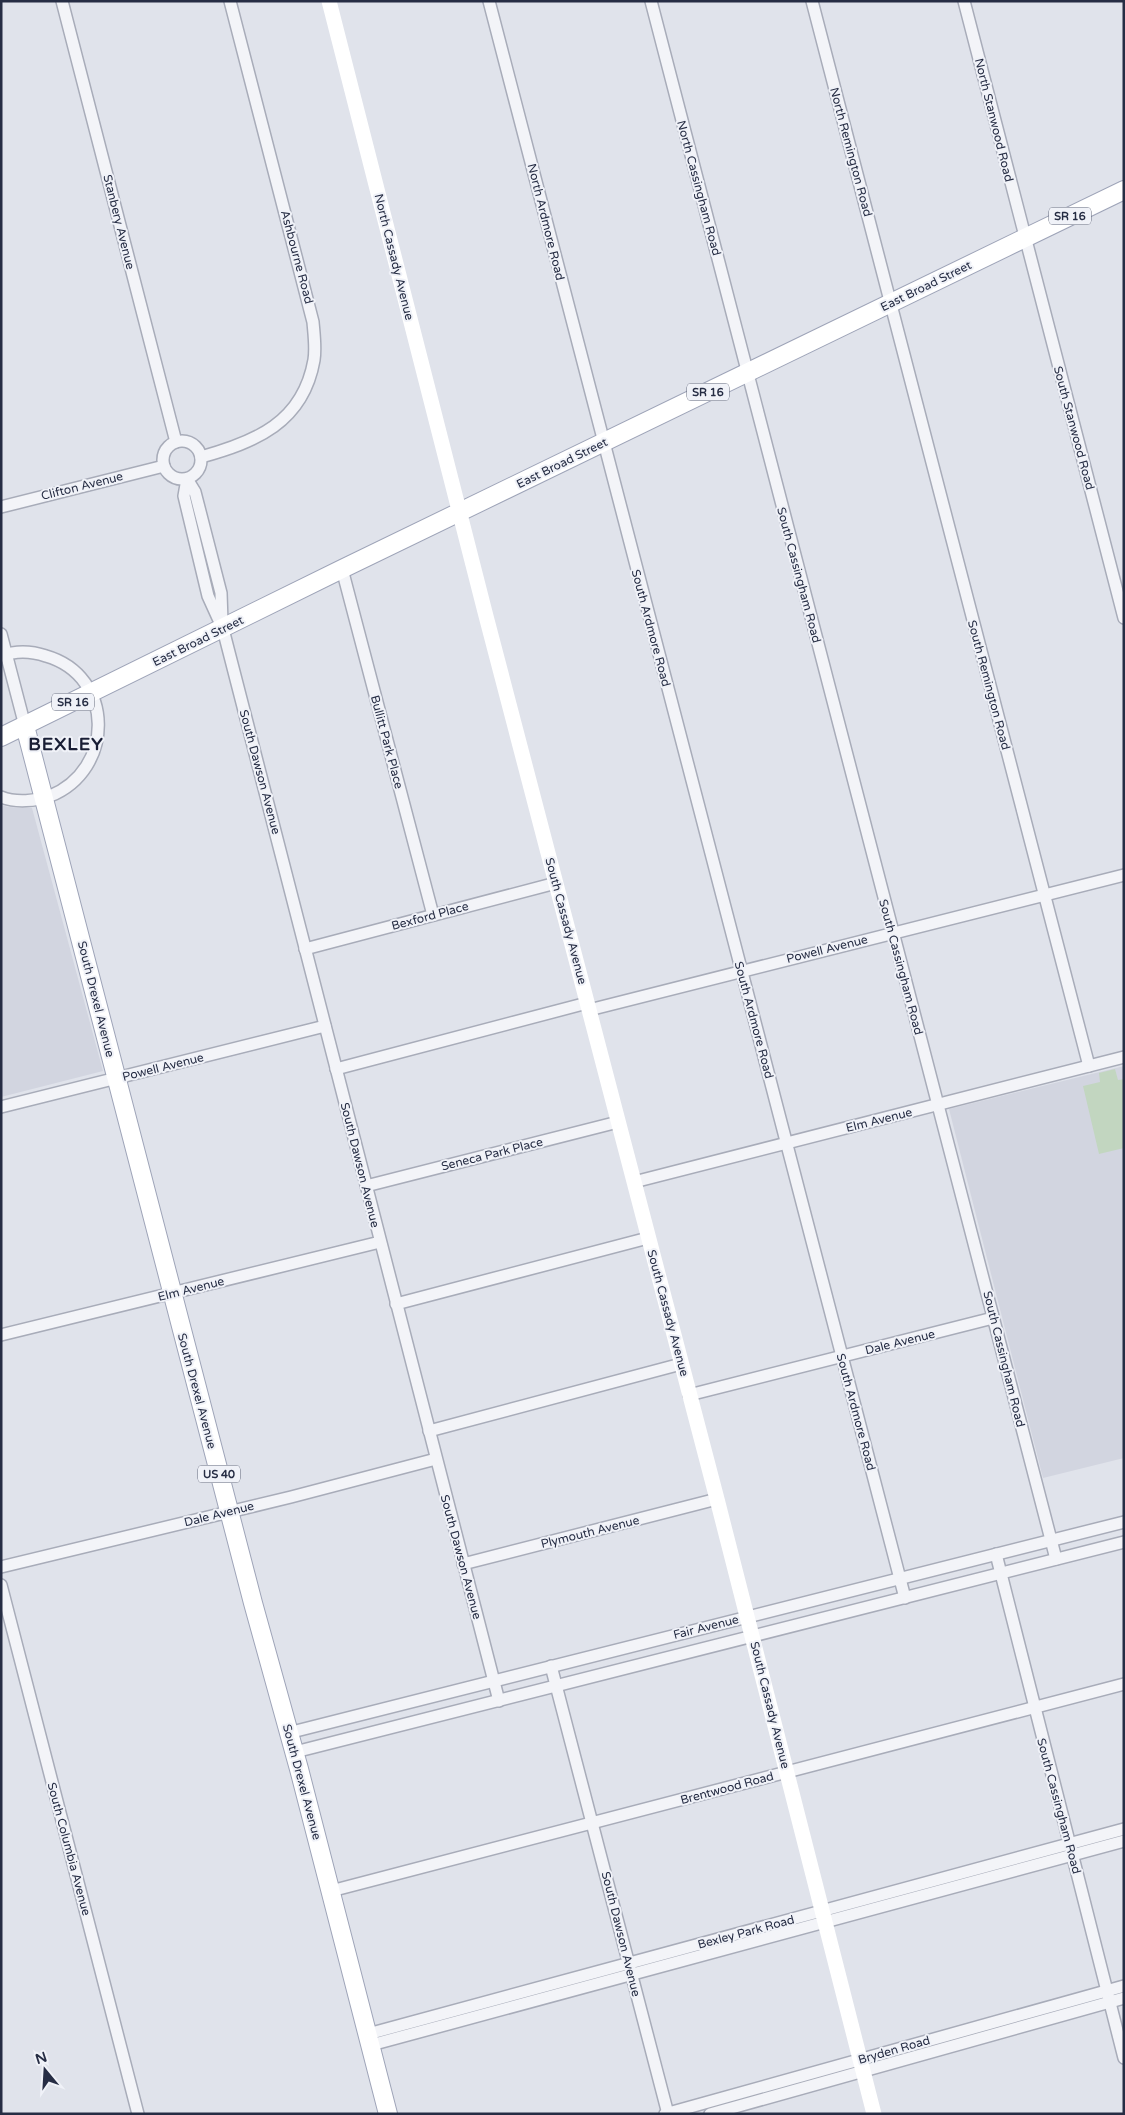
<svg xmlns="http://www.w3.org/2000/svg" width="1125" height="2115" font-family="'Varela Round',sans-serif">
	<rect width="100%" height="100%" fill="#e0e3eb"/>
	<!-- built -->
	<g fill="#d2d5e0">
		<polygon points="1,805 8,807 32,808 103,1071 1,1097"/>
		<polygon points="1124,1066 1124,1458 1043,1478 949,1109"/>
	</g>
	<!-- green -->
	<polygon fill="#c2d6c0" points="1115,1069 1118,1080 1124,1079 1124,1148 1099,1154 1083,1086 1100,1082 1099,1073"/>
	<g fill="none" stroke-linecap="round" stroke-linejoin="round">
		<!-- street casing -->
		<g stroke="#a8acb9" stroke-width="14">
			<g id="street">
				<polyline points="62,1 176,442"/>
				<polyline points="489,1 905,1598"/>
				<polyline points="651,1 1056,1559"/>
				<polyline points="812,1 1089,1066"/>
				<polyline points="964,1 1124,618"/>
				<circle cx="182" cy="460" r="19"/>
				<path d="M201 457C255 442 303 423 314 360 316 348 314 334 313 322L230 1"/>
				<polyline points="187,479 184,496 208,596 223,629 499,1701"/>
				<polyline points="187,479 195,492 221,593 222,622"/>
				<polyline points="1,507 164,466"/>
				<polyline points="342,569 433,915"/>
				<polyline points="1,634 25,726"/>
				<path d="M1 656C17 650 31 651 46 656 115 676 115 770 50 796 36 801 16 803 1 797"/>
				<polyline points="305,949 556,883"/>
				<polyline points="589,1010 1124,875"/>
				<polyline points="336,1069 587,1003"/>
				<polyline points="1,1107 325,1026"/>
				<polyline points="634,1182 1124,1057"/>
				<polyline points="366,1186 618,1122"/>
				<polyline points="396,1304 648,1238"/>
				<polyline points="1,1335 380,1242"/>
				<polyline points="689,1395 993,1318"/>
				<polyline points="429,1431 681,1364"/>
				<polyline points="996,1554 1124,2058"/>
				<polyline points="463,1564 717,1499"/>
				<polyline points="1,1567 291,1497 436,1459"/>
				<polyline points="1,1585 138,2114"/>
				<polyline points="551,1666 668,2114"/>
				<polyline points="288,1733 1124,1522"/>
				<polyline points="295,1752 1124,1542"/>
				<polyline points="331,1891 1124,1684"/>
				<polyline points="368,2034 1124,1829"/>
				<polyline points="371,2045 1124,1841"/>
				<polyline points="665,2114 1124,1986"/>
				<polyline points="710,2114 1124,1998"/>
			</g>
		</g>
		<!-- primary casing -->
		<g stroke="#9ea4b8" stroke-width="20">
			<g id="primary">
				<polyline points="25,726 253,1603 299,1769 388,2114"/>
				<polyline points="1,737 342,569 1124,190"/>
			</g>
		</g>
		<!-- street -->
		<use href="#street" stroke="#f3f4f8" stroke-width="11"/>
		<!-- secondary -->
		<polyline stroke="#fff" stroke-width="15" points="329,1 486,616 717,1499 874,2114"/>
		<!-- primary -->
		<use href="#primary" stroke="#fff" stroke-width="18"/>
	</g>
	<g text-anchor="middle" stroke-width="4" stroke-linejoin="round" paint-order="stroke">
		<!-- shield labels -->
		<g fill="#f0f2f8" stroke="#63687a" stroke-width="1">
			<rect x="1049" y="207.5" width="42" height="17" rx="4"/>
			<rect x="687" y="383.5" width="42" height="17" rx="4"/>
			<rect x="52" y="693.5" width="42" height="17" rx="4"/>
			<rect x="198" y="1465.5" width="42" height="17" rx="4"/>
		</g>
		<g font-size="11" font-weight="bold" fill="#262d44">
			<text x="1070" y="220">SR 16</text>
			<text x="708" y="396">SR 16</text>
			<text x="73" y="706">SR 16</text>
			<text x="219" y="1478">US 40</text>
		</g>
		<!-- street labels -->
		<g font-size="12" fill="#262d44" stroke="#f0f2f8">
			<text transform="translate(994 120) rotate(76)" y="4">North Stanwood Road</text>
			<text transform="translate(851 152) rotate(75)" y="4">North Remington Road</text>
			<text transform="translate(699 188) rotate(75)" y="4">North Cassingham Road</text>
			<text transform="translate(119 222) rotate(76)" y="4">Stanbery Avenue</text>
			<text transform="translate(546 222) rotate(76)" y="4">North Ardmore Road</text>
			<text transform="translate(297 257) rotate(75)" y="4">Ashbourne Road</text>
			<text transform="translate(394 257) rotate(76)" y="4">North Cassady Avenue</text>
			<text transform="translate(926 286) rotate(-26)" y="4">East Broad Street</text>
			<text transform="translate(1074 428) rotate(75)" y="4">South Stanwood Road</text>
			<text transform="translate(562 463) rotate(-26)" y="4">East Broad Street</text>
			<text transform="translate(82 486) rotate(-14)" y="4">Clifton Avenue</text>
			<text transform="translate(799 575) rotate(75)" y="4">South Cassingham Road</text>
			<text transform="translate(651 628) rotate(75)" y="4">South Ardmore Road</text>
			<text transform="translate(198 641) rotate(-26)" y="4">East Broad Street</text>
			<text transform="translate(989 685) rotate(75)" y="4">South Remington Road</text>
			<text transform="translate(387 742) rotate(75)" y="4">Bullitt Park Place</text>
			<text transform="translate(260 772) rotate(75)" y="4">South Dawson Avenue</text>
			<text transform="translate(430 916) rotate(-15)" y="4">Bexford Place</text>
			<text transform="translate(566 921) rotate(75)" y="4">South Cassady Avenue</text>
			<text transform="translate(827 949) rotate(-14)" y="4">Powell Avenue</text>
			<text transform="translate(901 967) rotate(75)" y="4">South Cassingham Road</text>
			<text transform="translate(96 999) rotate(76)" y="4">South Drexel Avenue</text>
			<text transform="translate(754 1020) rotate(75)" y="4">South Ardmore Road</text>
			<text transform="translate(163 1067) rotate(-14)" y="4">Powell Avenue</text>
			<text transform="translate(879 1120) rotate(-14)" y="4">Elm Avenue</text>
			<text transform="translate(492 1154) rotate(-14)" y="4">Seneca Park Place</text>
			<text transform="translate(360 1165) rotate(76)" y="4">South Dawson Avenue</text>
			<text transform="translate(191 1289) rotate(-14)" y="4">Elm Avenue</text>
			<text transform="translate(668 1313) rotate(75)" y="4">South Cassady Avenue</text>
			<text transform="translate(900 1342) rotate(-14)" y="4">Dale Avenue</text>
			<text transform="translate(1004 1359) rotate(76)" y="4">South Cassingham Road</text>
			<text transform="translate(197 1391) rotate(75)" y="4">South Drexel Avenue</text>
			<text transform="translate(856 1412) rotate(75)" y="4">South Ardmore Road</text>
			<text transform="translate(219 1514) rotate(-14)" y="4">Dale Avenue</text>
			<text transform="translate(590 1532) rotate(-14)" y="4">Plymouth Avenue</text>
			<text transform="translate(461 1557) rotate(75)" y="4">South Dawson Avenue</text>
			<text transform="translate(706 1627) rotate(-14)" y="4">Fair Avenue</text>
			<text transform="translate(770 1705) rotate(76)" y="4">South Cassady Avenue</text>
			<text transform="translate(302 1782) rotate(75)" y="4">South Drexel Avenue</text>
			<text transform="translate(727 1788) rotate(-15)" y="4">Brentwood Road</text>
			<text transform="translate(1059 1806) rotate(75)" y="4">South Cassingham Road</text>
			<text transform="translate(69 1849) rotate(75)" y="4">South Columbia Avenue</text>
			<text transform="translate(746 1932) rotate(-15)" y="4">Bexley Park Road</text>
			<text transform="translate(621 1934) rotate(76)" y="4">South Dawson Avenue</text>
			<text transform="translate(894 2050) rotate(-16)" y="4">Bryden Road</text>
		</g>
		<!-- district labels -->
		<g font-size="18" font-weight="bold" letter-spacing="1" fill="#191e35" stroke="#f0f2f8">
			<text x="66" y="750">BEXLEY</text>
		</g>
	</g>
	<!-- border -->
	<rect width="1125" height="2115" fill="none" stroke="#262d44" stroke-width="5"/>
	<!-- north arrow -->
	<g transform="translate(45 2070) rotate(342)" stroke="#f0f2f8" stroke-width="4" paint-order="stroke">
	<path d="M0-4L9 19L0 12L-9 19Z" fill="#262d44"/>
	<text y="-8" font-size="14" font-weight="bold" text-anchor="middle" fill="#262d44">N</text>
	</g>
</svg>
